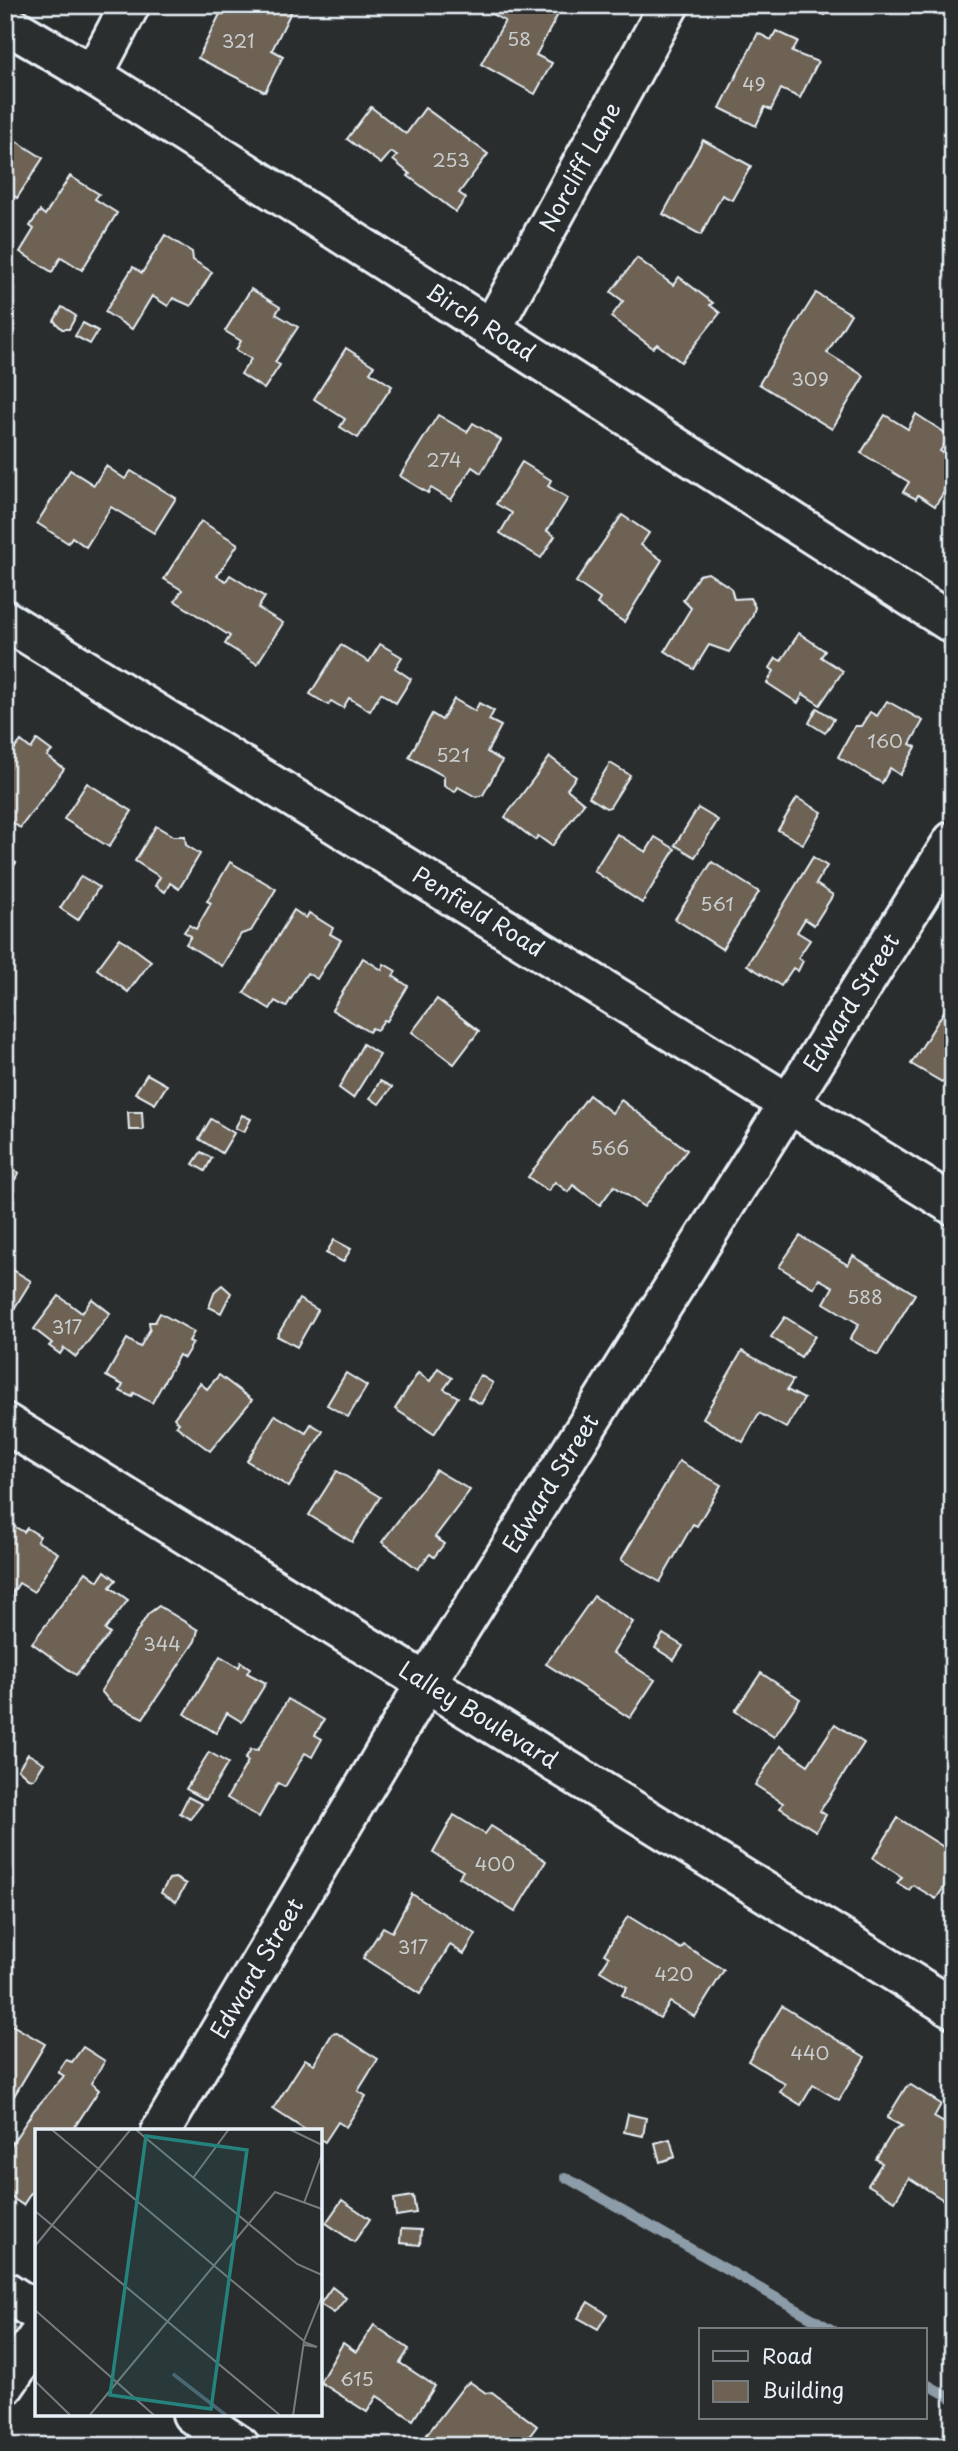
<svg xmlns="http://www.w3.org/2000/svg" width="958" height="2451" font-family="'Playpen Sans',sans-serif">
	<rect width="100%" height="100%" fill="#2a2d2e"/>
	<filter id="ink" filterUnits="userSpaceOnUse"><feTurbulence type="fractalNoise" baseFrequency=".0143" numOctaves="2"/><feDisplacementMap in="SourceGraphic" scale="14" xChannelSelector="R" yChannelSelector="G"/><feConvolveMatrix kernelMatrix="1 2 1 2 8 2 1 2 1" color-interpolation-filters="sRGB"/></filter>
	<g filter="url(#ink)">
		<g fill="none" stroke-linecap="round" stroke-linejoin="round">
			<!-- stream -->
			<g stroke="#8c9ca8" stroke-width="10">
				<polyline points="565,2177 833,2330"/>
				<polyline points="925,2383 953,2399"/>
			</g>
		</g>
		<!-- building -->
		<g fill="#6d6253" stroke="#e8f1f8" stroke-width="2">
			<polygon points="232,5 282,5 292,10 272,50 283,56 265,92 198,58 222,10 228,14"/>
			<polygon points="494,5 562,7 536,55 552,63 535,94 481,64 505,21 490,13"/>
			<polygon points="806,5 830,5 825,15"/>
			<polygon points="776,31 798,41 792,52 818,62 800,98 781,89 771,110 765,107 756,126 720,108 758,33 771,40"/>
			<polygon points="371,107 406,134 425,108 488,154 459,193 466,198 456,212 408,176 410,174 393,160 397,156 391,152 381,164 347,139"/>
			<polygon points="5,134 43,158 17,198 5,190"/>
			<polygon points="703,140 751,166 732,200 722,195 701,235 663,214"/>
			<polygon points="70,176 99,194 95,199 117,213 82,270 61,257 52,272 20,252 34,229 30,226 40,211 45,215"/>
			<polygon points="165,235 192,252 193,260 212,272 191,306 173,298 168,306 152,296 132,329 105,312 133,267 142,273"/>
			<polygon points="637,258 673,285 679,277 713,303 710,305 720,313 681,362 657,344 653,348 611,317 623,301 611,292"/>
			<polygon points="251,289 280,307 276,314 298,327 275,362 280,365 264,389 241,374 251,359 236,350 241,341 225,331"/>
			<polygon points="816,293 851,314 827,353 864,376 832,429 759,384"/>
			<polygon points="62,307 76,316 69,329 62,329 54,321"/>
			<polygon points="83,323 98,331 90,344 75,336"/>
			<polygon points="346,348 374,366 370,372 392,386 358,438 340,427 345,419 314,399"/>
			<polygon points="916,414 950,436 940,451 953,459 953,478 935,506 918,495 916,499 903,492 909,482 861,453 885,415 908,429"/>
			<polygon points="438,415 467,432 473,423 501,440 481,473 472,467 451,500 431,488 428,493 400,476"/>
			<polygon points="522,462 551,480 548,486 568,498 547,531 555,536 541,558 500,533 512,513 496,504"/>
			<polygon points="106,466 125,479 131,471 176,498 154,533 111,507 86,547 72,537 68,543 37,523 70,470 94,485"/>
			<polygon points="622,515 649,533 641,545 662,560 624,622 597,604 600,599 576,582"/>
			<polygon points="201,521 238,544 217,576 226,581 230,575 265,597 258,608 283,623 257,664 225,644 230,636 175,601 182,590 164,579"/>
			<polygon points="708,573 731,588 734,599 750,598 755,607 752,617 729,652 709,645 694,669 665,651 691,608 683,600 699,575"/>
			<polygon points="799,633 825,651 821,657 843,671 820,705 803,694 798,703 767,683 774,671 770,668 776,658 781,661"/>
			<polygon points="380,644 402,657 395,668 411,679 396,703 381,693 370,711 349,698 343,708 331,701 328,705 310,694 341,645 369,662"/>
			<polygon points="454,699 475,711 479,703 494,711 489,720 501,726 487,752 502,761 483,795 476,797 458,787 455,792 444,786 444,776 409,757 432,714 442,720"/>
			<polygon points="887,701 923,721 910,744 916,747 900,775 890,768 882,783 838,757 855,726 861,726 870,712 877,716"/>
			<polygon points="817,708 834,719 825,733 809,723"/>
			<polygon points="37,740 52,751 47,756 64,769 20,828 7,818 10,813 5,810 5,761 21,741 31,749"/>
			<polygon points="550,757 576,777 567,789 584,803 552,846 538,836 535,840 505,817"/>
			<polygon points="610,763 630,775 610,807 606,808 589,797"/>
			<polygon points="87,783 132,811 109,847 64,819"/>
			<polygon points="797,798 822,812 803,844 778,830"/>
			<polygon points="698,808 718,820 695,857 675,845"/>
			<polygon points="156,826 173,836 185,836 186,845 200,854 179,889 170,883 165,892 155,886 160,877 135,861"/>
			<polygon points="617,834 646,852 655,837 675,849 642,903 594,871"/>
			<polygon points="5,855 16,863 5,878"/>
			<polygon points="813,857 827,866 816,884 833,895 814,925 805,919 797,932 810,940 798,958 803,961 798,971 793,968 781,986 747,965"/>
			<polygon points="230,862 276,889 251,931 241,934 222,966 186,944 191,936 184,932 189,925 196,929 211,903 207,901"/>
			<polygon points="712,862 759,892 722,949 675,919"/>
			<polygon points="81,876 99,887 78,920 60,908"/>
			<polygon points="294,910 306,918 309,913 333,928 330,934 341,940 317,979 307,973 286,1007 275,1001 270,1009 244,993"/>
			<polygon points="120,938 151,961 128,992 97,969"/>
			<polygon points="363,958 382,970 384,964 396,971 393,976 408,986 387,1021 384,1020 377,1030 372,1028 369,1032 332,1010"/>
			<polygon points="437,999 479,1031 454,1064 412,1032"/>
			<polygon points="945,1010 953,1014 953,1084 942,1082 911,1064"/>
			<polygon points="363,1044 380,1055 353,1098 339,1088"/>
			<polygon points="147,1074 167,1085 155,1104 135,1093"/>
			<polygon points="380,1081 392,1087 379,1104 370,1098"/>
			<polygon points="589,1095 612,1113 621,1100 687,1150 644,1207 614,1186 600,1205 573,1185 568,1192 555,1182 548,1191 528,1177"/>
			<polygon points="128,1112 142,1112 143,1130 129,1130"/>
			<polygon points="242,1115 251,1119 244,1132 235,1128"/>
			<polygon points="211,1119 234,1133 222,1153 199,1139"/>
			<polygon points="201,1152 212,1158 205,1171 193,1164"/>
			<polygon points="5,1165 19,1173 5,1195"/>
			<polygon points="800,1236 848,1265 853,1256 915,1294 878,1355 850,1339 859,1324 824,1303 833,1287 819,1279 814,1288 779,1267"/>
			<polygon points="334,1240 351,1249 343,1262 326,1253"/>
			<polygon points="5,1265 31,1281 9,1317 5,1315"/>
			<polygon points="222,1285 231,1293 221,1313 209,1307 215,1291"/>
			<polygon points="59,1296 82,1313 92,1299 110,1313 76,1357 64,1348 60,1354 49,1346 52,1343 34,1329"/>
			<polygon points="299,1299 318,1310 297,1347 277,1336"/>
			<polygon points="160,1313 194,1332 189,1341 193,1343 184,1358 179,1355 152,1403 134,1393 132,1397 120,1391 123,1385 106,1376 127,1339 140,1347 150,1329 149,1322 155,1322"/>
			<polygon points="785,1317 815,1336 801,1357 771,1337"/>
			<polygon points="742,1351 793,1380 787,1390 804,1399 786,1428 759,1413 743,1442 703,1418"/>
			<polygon points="438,1368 452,1378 444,1389 458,1397 434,1434 395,1409 418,1373 430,1381"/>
			<polygon points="346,1373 367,1386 348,1417 327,1405"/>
			<polygon points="953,1373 953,1393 944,1388"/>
			<polygon points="219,1375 252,1400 210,1451 176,1426 179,1423 174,1418 200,1383 207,1389"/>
			<polygon points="480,1375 493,1383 481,1404 468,1397"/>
			<polygon points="275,1415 306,1433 311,1424 323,1431 289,1487 247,1461"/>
			<polygon points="679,1461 721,1485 697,1526 693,1524 660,1582 621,1560"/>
			<polygon points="436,1470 470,1490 435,1537 444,1544 434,1557 430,1554 418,1569 382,1542"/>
			<polygon points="337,1471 380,1497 352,1542 309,1515"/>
			<polygon points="10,1524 24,1532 27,1528 40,1536 37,1541 58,1553 34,1592 19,1583 5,1605 5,1532"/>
			<polygon points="105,1571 116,1580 110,1587 128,1600 105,1630 110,1634 76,1675 32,1643 86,1572 98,1581"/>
			<polygon points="594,1596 633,1622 613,1653 655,1680 630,1718 546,1664"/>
			<polygon points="159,1606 198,1630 195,1641 143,1718 111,1703 101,1691 148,1614"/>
			<polygon points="663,1634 683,1646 674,1660 655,1648"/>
			<polygon points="220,1656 239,1667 241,1662 250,1668 247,1673 266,1683 242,1722 227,1713 216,1733 185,1714"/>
			<polygon points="761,1673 800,1699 774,1737 735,1711"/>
			<polygon points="288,1699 324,1720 315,1735 322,1739 312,1757 305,1753 285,1787 278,1783 259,1817 227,1798 248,1761 245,1759 251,1749 258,1750"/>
			<polygon points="835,1724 864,1743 820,1811 826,1815 816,1831 780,1808 783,1803 755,1785 780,1746 808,1765"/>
			<polygon points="209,1752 228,1763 206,1800 186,1789"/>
			<polygon points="28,1754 44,1763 34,1779 28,1778 18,1769"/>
			<polygon points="188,1797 202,1804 190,1819 180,1813"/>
			<polygon points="454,1815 485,1834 491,1826 546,1861 515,1912 459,1877 463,1871 433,1853"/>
			<polygon points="898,1818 953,1853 953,1874 936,1899 913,1885 909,1890 897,1883 902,1877 873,1858"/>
			<polygon points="175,1878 186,1884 176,1902 161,1893 169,1879"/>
			<polygon points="412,1894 476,1934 464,1954 450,1945 420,1994 363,1958 383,1927 392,1932"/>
			<polygon points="628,1916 681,1949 684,1945 724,1970 695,2017 670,2002 660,2018 622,1995 627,1987 600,1971 609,1957 604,1954"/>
			<polygon points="782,2006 865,2057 839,2100 813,2085 801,2105 780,2092 785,2084 748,2061"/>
			<polygon points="5,2021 45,2044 5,2111"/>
			<polygon points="337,2033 378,2059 358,2091 366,2096 346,2127 338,2122 325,2142 320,2139 320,2131 307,2131 273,2109 305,2059 314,2064 332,2034"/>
			<polygon points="83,2047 105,2061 91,2083 99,2090 72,2131 37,2131 37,2184 23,2205 5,2193 5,2154 34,2110 64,2076 58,2072 66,2060 72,2062"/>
			<polygon points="911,2085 941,2104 934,2117 953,2128 953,2189 945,2201 909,2178 895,2201 868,2185 882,2163 876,2159 894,2130 902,2126 887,2118 906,2087"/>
			<polygon points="628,2114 646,2118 643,2136 624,2132"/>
			<polygon points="670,2139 675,2157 660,2162 655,2143"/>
			<polygon points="413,2196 416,2213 396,2216 394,2199"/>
			<polygon points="342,2200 370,2219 354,2242 326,2223"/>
			<polygon points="401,2229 421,2230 420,2245 400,2243"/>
			<polygon points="332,2287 346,2298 334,2313 320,2304"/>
			<polygon points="588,2302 607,2314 598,2329 578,2318"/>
			<polygon points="374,2325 409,2349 400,2363 435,2386 413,2420 377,2396 367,2412 320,2382 343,2343 356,2352"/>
			<polygon points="470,2382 486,2393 492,2392 537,2426 522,2446 428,2446 422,2441 464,2386"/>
		</g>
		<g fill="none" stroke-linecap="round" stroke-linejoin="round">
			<!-- minor casing -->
			<g stroke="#e8f1f8" stroke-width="44">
				<g id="minor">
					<path id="s1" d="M5 23 93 75 953 624"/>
					<polyline points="93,75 130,5"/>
					<path id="s2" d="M491 330 669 5"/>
					<path id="s3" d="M5 620 953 1205"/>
					<path id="s4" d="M5 1423 953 2008"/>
					<path id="s5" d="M161 2131 426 1683 953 841"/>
					<polyline points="5,2291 37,2312"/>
					<polyline points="5,2385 37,2338"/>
					<polyline points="192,2414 240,2446"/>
				</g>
			</g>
			<!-- minor -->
			<use href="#minor" stroke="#2a2d2e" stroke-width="38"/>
		</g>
	</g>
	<g text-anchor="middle" stroke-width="5" stroke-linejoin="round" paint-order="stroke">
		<!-- number labels -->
		<g font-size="19" fill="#c9cdcf">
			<text x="519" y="46">58</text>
			<text x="238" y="48">321</text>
			<text x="754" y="91">49</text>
			<text x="451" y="167">253</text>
			<text x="810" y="386">309</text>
			<text x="444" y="467">274</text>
			<text x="885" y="748">160</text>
			<text x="453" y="762">521</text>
			<text x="717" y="911">561</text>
			<text x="610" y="1155">566</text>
			<text x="865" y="1304">588</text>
			<text x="67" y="1334">317</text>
			<text x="162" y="1651">344</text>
			<text x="495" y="1871">400</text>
			<text x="413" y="1954">317</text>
			<text x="674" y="1981">420</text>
			<text x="810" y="2060">440</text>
			<text x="357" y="2386">615</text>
		</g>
		<!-- street labels -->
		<g font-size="23" fill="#e8f1f8" stroke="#2a2d2e">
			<text dy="8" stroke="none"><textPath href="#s2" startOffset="186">Norcliff Lane</textPath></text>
			<text dy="8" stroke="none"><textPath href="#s1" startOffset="562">Birch Road</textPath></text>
			<text dy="8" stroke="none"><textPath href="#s3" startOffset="556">Penfield Road</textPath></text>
			<text dy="8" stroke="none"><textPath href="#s5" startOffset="1323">Edward Street</textPath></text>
			<text dy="8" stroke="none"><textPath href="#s5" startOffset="756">Edward Street</textPath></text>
			<text dy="8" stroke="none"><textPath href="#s4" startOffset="556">Lalley Boulevard</textPath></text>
			<text dy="8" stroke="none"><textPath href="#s5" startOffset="189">Edward Street</textPath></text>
		</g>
	</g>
	<!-- overview -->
	<g transform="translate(35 2129)">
		<rect width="287" height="287" fill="#2a2d2e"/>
		<path fill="none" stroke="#4e6472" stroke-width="3.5" d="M138 245 192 287"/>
		<path fill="none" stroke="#767b7f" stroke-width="2" d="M16 0 269 212M100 0 262 135 287 146M254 0 287 16M158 49 194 0M269 74 287 25M0 82 246 287M0 117 96 0M0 181 120 287M269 216 282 218 269 213M0 252 36 287M54 287 240 63 287 80M258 287 269 212 287 167"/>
		<path fill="#25827c" fill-opacity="0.15" stroke="#25827c" stroke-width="3.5" d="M111 7 212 21 176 280 75 266Z"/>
		<rect width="287" height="287" fill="none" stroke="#e8f1f8" stroke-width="3.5"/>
	</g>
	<!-- margin -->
	<rect width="958" height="2451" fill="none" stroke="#2a2d2e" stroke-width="28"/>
	<rect x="14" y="14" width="930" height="2423" fill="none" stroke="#e8f1f8" stroke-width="2.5" filter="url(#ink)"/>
	<!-- legend -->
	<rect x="699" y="2328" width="228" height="91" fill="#2a2d2e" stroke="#767b7f" stroke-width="2"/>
	<rect x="713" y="2351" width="35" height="10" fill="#2a2d2e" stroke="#767b7f" stroke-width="2"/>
	<text x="762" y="2364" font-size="21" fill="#e8f1f8">Road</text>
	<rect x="713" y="2381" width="35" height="21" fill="#6d6253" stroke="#767b7f" stroke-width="2"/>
	<text x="762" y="2398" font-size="21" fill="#e8f1f8">Building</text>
</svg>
